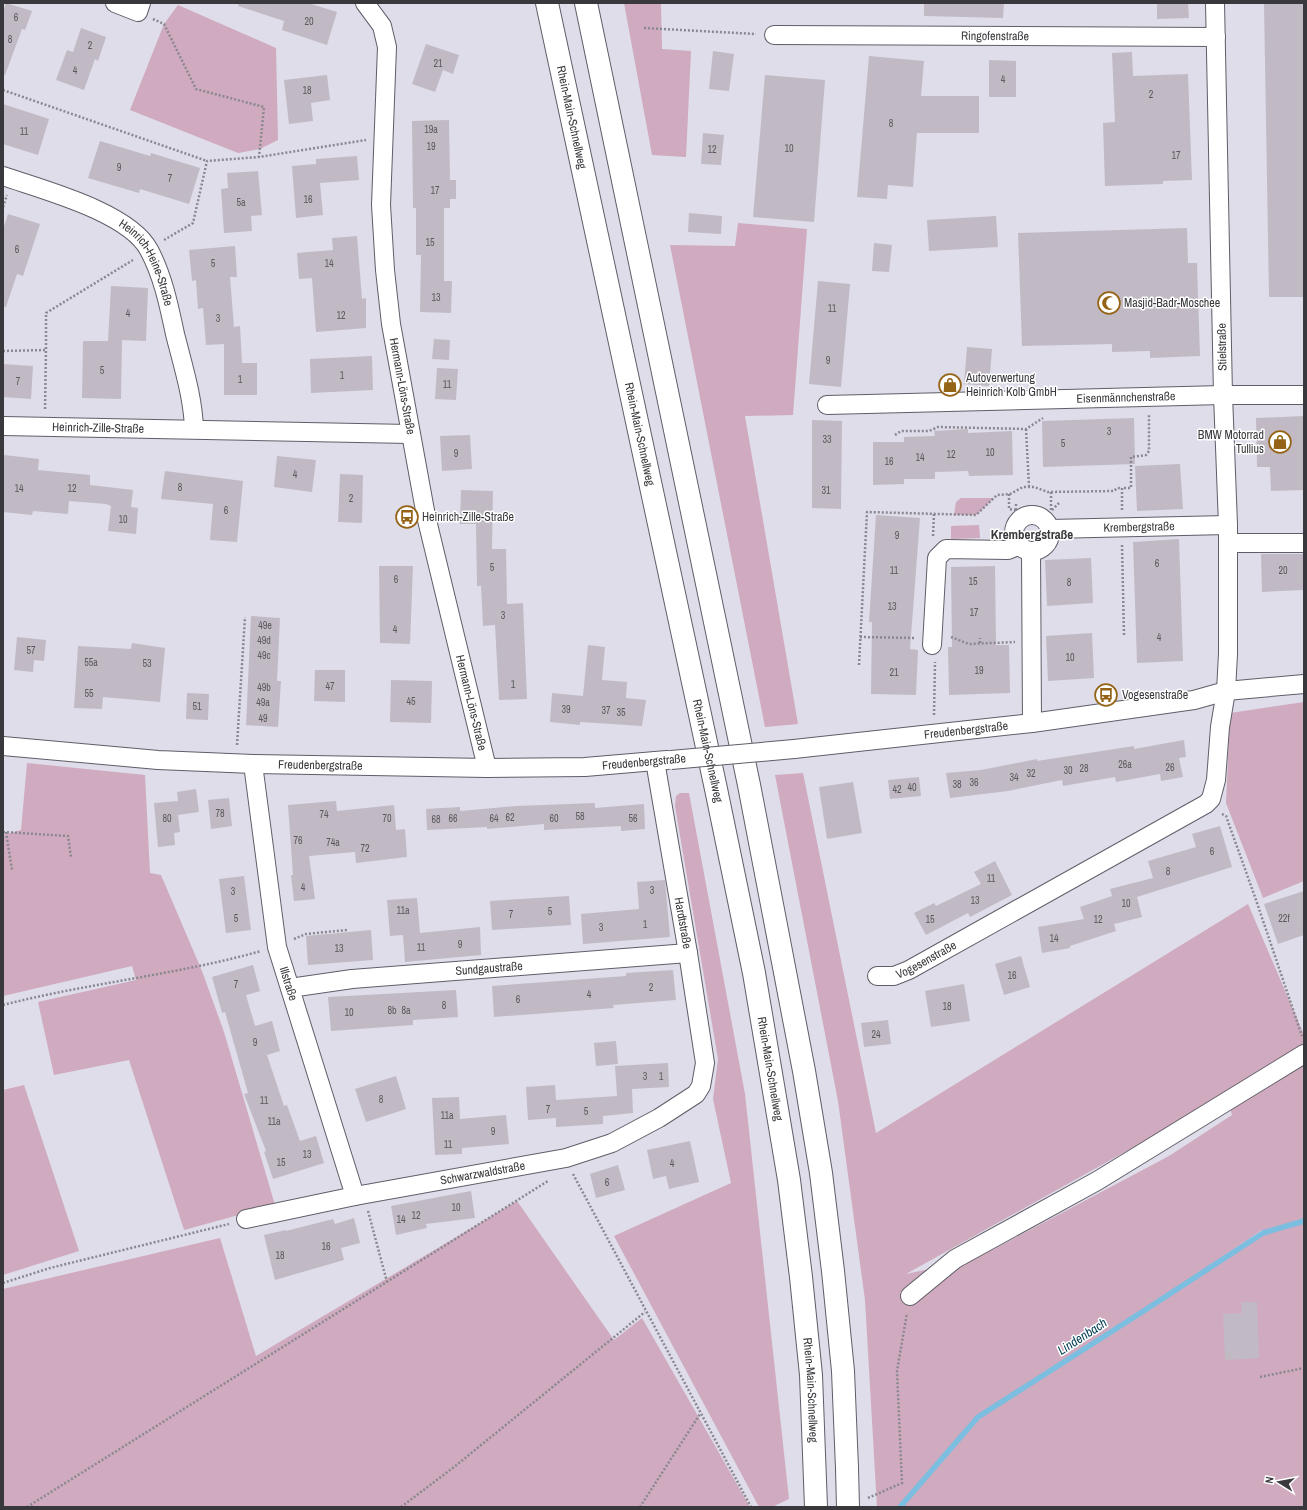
<svg xmlns="http://www.w3.org/2000/svg" width="1307" height="1510" font-family="'Archivo Narrow',sans-serif">
	<rect width="100%" height="100%" fill="#dedde9"/>
	<!-- green -->
	<g fill="#d0aabe" fill-rule="evenodd">
		<polygon points="624,3 661,3 662,49 691,51 686,157 652,155"/>
		<polygon points="178,5 276,48 278,140 260,149 238,153 130,110 164,24"/>
		<polygon points="738,223 807,229 793,415 745,416 798,724 765,727 670,245 735,246"/>
		<polygon points="961,498 994,498 976,515 954,515 956,502"/>
		<polygon points="979,525 980,538 951,539 951,526"/>
		<polygon points="1304,702 1304,881 1263,898 1226,803 1230,713"/>
		<polygon points="27,763 145,775 150,873 161,875 202,971 224,1032 275,1205 184,1230 129,1060 54,1075 38,1002 136,980 132,966 3,996 3,835 21,830"/>
		<path d="M803 773 876 1133 1248 904 1304 1035V1507H877L865 1300 838 1101 775 775ZM1227 1095 1232 1115 1169 1156 975 1259 906 1274ZM1262 1230V1236L1208 1271 1207 1267Z"/>
		<polygon points="680,793 689,793 745,1094 789,1499 772,1507 759,1507 614,1236 731,1183 713,1099 718,1059 675,806 676,796"/>
		<polygon points="24,1085 79,1251 3,1275 3,1090"/>
		<polygon points="517,1201 614,1340 642,1318 750,1507 3,1507 3,1289 220,1238 256,1356"/>
	</g>
	<g fill="none" stroke-linecap="round" stroke-linejoin="round">
		<!-- stream -->
		<polyline stroke="#7bbedf" stroke-width="5.5" points="900,1507 978,1417 1142,1312 1263,1233 1304,1221"/>
	</g>
	<!-- building -->
	<g fill="#c1bac4">
		<polygon points="6,3 32,11 25,30 22,29 5,75 3,75 3,12"/>
		<polygon points="239,3 308,3 337,12 327,45 282,30 284,21 238,6"/>
		<polygon points="924,3 1004,3 1003,18 924,16"/>
		<polygon points="1157,3 1188,3 1189,18 1157,19"/>
		<polygon points="1264,3 1304,3 1304,297 1269,297"/>
		<polygon points="81,28 106,37 98,61 95,59 84,90 56,80 67,50 73,52"/>
		<polygon points="426,44 459,55 453,74 443,70 435,92 412,84"/>
		<polygon points="713,51 734,54 729,91 709,89"/>
		<polygon points="1132,52 1133,76 1188,74 1192,180 1163,181 1163,184 1105,186 1103,123 1115,122 1112,53"/>
		<polygon points="869,56 924,61 921,96 979,96 979,133 917,133 913,187 888,185 887,199 857,197"/>
		<polygon points="989,60 1016,61 1016,97 989,97"/>
		<polygon points="327,75 330,100 311,103 313,121 289,124 284,80"/>
		<polygon points="765,75 825,80 814,222 753,217"/>
		<polygon points="3,104 49,119 38,155 3,144"/>
		<polygon points="449,120 450,180 456,180 456,199 450,199 450,208 444,208 444,281 452,281 451,313 420,312 421,255 416,255 416,208 413,208 412,121"/>
		<polygon points="703,133 724,135 721,165 701,164"/>
		<polygon points="100,141 150,156 151,153 200,168 189,204 140,189 139,193 88,178"/>
		<polygon points="357,156 359,180 320,183 323,215 296,218 292,166 316,164 316,159"/>
		<polygon points="258,171 262,215 251,216 252,231 224,233 221,189 228,188 227,173"/>
		<polygon points="689,213 722,216 721,234 688,232"/>
		<polygon points="8,214 40,224 23,276 17,274 6,307 3,307 3,229"/>
		<polygon points="996,216 998,247 929,251 927,220"/>
		<polygon points="1187,228 1188,263 1197,263 1200,356 1150,358 1150,351 1112,352 1112,344 1022,346 1018,233"/>
		<polygon points="357,236 362,299 366,298 366,328 316,332 312,278 299,279 297,253 333,250 332,238"/>
		<polygon points="874,243 892,245 889,272 872,271"/>
		<polygon points="235,246 237,277 230,277 234,327 240,326 242,363 257,363 257,395 224,395 224,344 206,345 203,308 198,309 196,280 192,281 189,250"/>
		<polygon points="818,281 850,284 841,387 809,384"/>
		<polygon points="111,286 148,288 146,341 122,340 121,399 82,398 83,341 108,341"/>
		<polygon points="434,339 450,340 449,360 432,359"/>
		<polygon points="967,347 992,349 989,386 964,384"/>
		<polygon points="372,356 373,390 311,393 310,359"/>
		<polygon points="3,364 33,366 31,399 3,397"/>
		<polygon points="437,368 458,369 456,400 435,399"/>
		<polygon points="1304,416 1304,490 1271,491 1270,467 1257,467 1256,418"/>
		<polygon points="1134,418 1135,464 1043,467 1042,421"/>
		<polygon points="812,420 842,421 841,509 812,508"/>
		<polygon points="968,429 968,433 1012,431 1013,475 969,476 968,471 935,472 935,479 904,479 904,484 873,485 873,442 904,442 904,437 935,436 934,431"/>
		<polygon points="470,435 472,469 442,471 440,436"/>
		<polygon points="4,455 39,459 38,470 90,475 90,485 133,490 131,507 138,508 136,534 108,531 111,506 106,504 69,501 68,514 33,511 32,515 3,512"/>
		<polygon points="277,456 316,460 312,492 274,487"/>
		<polygon points="1180,464 1183,509 1137,511 1135,466"/>
		<polygon points="165,471 243,481 237,542 210,540 213,504 161,499"/>
		<polygon points="340,474 363,475 362,523 338,522"/>
		<polygon points="461,490 493,491 492,549 506,549 507,604 523,603 527,699 499,700 495,625 483,626 481,586 477,586 476,524 460,524"/>
		<polygon points="876,515 920,518 910,649 918,650 916,695 871,694 872,622 869,622"/>
		<polygon points="1179,539 1183,661 1137,663 1133,542"/>
		<polygon points="1261,554 1304,554 1304,590 1262,592"/>
		<polygon points="1091,558 1093,603 1047,606 1045,560"/>
		<polygon points="379,566 413,566 410,644 380,643"/>
		<polygon points="995,566 996,645 1009,645 1010,693 949,695 948,647 952,647 951,567"/>
		<polygon points="251,616 280,618 277,681 281,681 278,727 246,725"/>
		<polygon points="1092,633 1094,678 1048,681 1046,636"/>
		<polygon points="17,637 46,640 44,661 34,660 33,672 14,670"/>
		<polygon points="132,643 165,648 160,702 103,697 102,709 74,708 78,646 131,649"/>
		<polygon points="588,645 605,647 602,680 627,682 626,698 646,700 642,726 580,722 580,725 550,722 552,693 583,696"/>
		<polygon points="315,670 345,670 345,702 314,701"/>
		<polygon points="391,680 432,681 431,723 390,722"/>
		<polygon points="187,693 209,694 208,720 186,719"/>
		<polygon points="1184,740 1186,757 1179,758 1183,777 1161,781 1160,774 1116,782 1115,777 1063,786 1062,780 1008,791 950,798 946,773 981,770 1037,759 1037,761 1134,746 1134,749"/>
		<polygon points="919,777 921,796 890,799 888,780"/>
		<polygon points="853,782 862,833 827,839 819,787"/>
		<polygon points="196,789 199,812 178,815 180,832 174,833 175,845 158,847 154,803 178,801 177,792"/>
		<polygon points="229,798 232,826 211,829 208,800"/>
		<polygon points="336,801 337,811 394,805 396,830 405,829 407,857 356,863 355,852 309,856 315,899 294,901 291,875 293,875 288,805"/>
		<polygon points="595,803 595,808 644,804 645,829 621,831 621,826 544,830 544,824 487,829 487,827 427,830 426,809 460,807 460,811 517,806"/>
		<polygon points="1220,826 1232,867 1137,897 1142,917 1114,924 1116,931 1070,946 1070,948 1042,953 1038,927 1084,919 1080,907 1112,896 1110,889 1153,878 1148,861 1196,847 1192,834"/>
		<polygon points="995,861 1012,895 970,917 968,913 926,935 914,913 934,903 936,906 981,884 974,872"/>
		<polygon points="244,876 251,930 226,933 219,879"/>
		<polygon points="665,880 670,937 583,944 581,914 639,909 637,882"/>
		<polygon points="1304,891 1304,935 1278,944 1264,904"/>
		<polygon points="569,896 571,925 492,930 490,901"/>
		<polygon points="417,898 420,933 480,927 481,955 405,962 403,935 390,936 387,900"/>
		<polygon points="371,930 373,960 308,965 306,936"/>
		<polygon points="1021,956 1030,987 1004,995 995,964"/>
		<polygon points="253,965 260,991 246,995 255,1026 272,1021 280,1051 267,1055 284,1106 287,1105 300,1141 316,1136 324,1163 273,1179 264,1152 266,1151 244,1094 248,1093 225,1012 222,1013 212,977"/>
		<polygon points="673,970 676,1000 613,1005 614,1008 494,1017 492,986 626,976 626,973"/>
		<polygon points="964,984 970,1021 931,1027 925,991"/>
		<polygon points="456,990 458,1017 413,1020 413,1025 331,1031 328,997"/>
		<polygon points="888,1020 891,1044 864,1047 861,1023"/>
		<polygon points="616,1041 618,1064 596,1066 594,1043"/>
		<polygon points="668,1063 669,1087 632,1089 633,1113 603,1116 603,1124 556,1127 556,1118 528,1120 526,1087 555,1085 556,1100 617,1096 615,1066"/>
		<polygon points="396,1076 406,1109 366,1122 355,1089"/>
		<polygon points="459,1097 460,1119 506,1115 509,1144 462,1148 462,1154 435,1155 432,1098"/>
		<polygon points="690,1141 699,1182 669,1189 666,1176 653,1179 647,1150"/>
		<polygon points="618,1165 625,1190 596,1198 590,1174"/>
		<polygon points="471,1191 475,1218 426,1224 427,1228 396,1235 391,1206"/>
		<polygon points="354,1218 360,1243 341,1248 344,1260 275,1280 264,1235 286,1230 286,1231 333,1219 335,1224"/>
		<polygon points="1241,1302 1257,1302 1259,1358 1225,1360 1223,1314 1242,1313"/>
	</g>
	<g fill="none" stroke-linecap="round" stroke-linejoin="round">
		<!-- minor casing -->
		<g stroke="#5f5e68" stroke-width="20">
			<g id="minor">
				<polyline points="115,3 138,12 141,3"/>
				<path id="s1" d="M365 3 382 26 387 47 381 205 385 270 391 324 426 516 487 768"/>
				<path id="s2" d="M774 35 1216 37"/>
				<path id="s3" d="M3 176C43 190 129 212 149 250 163 276 169 306 175 334 183 366 193 397 194 429"/>
				<path id="s4" d="M827 405 1223 395H1304"/>
				<path id="s5" d="M3 426 410 434"/>
				<circle cx="1032" cy="533" r="18"/>
				<path id="s6" d="M1050 529 1228 525"/>
				<polyline points="1228,543 1304,543"/>
				<polyline points="1031,551 1032,723"/>
				<polyline points="932,645 937,558 946,549 1008,550 1020,545"/>
				<path id="s7" d="M3 746 158 760 253 764 487 768 585 767 667 760"/>
				<path id="s8" d="M794 749 1032 723 1194 700 1226 691 1304 684"/>
				<path id="s9" d="M253 764 277 947 355 1196"/>
				<path id="s10" d="M877 976H894L909 970 1206 804 1211 799 1216 780 1220 727 1226 691 1228 654V525L1223 395 1215 3"/>
				<path id="s11" d="M290 988 352 979 688 953"/>
				<path id="s12" d="M246 1219 355 1196 566 1158 612 1143 659 1118 696 1094 701 1086 705 1063 688 953 655 761"/>
				<polyline points="910,1296 955,1259 1097,1181 1304,1054"/>
			</g>
		</g>
		<!-- highway casing -->
		<g stroke="#5f5e68" stroke-width="24">
			<g id="highway">
				<path id="s13" d="M547 3 716 789 754 973 789 1180 801 1277 811 1375 816 1507"/>
				<polyline points="586,3 749,785 804,1071 821,1173 833,1271 843,1371 847,1468"/>
			</g>
		</g>
		<!-- path -->
		<g stroke="#898890" stroke-width="2.5" stroke-dasharray="2 2" stroke-linecap="butt">
			<polyline points="153,19 164,24 196,89 264,107 259,157"/>
			<polyline points="644,28 756,34"/>
			<polyline points="3,90 207,161"/>
			<polyline points="3,207 7,195"/>
			<polyline points="164,240 193,223 207,161 259,157 366,140"/>
			<polyline points="3,351 46,350 46,313 133,260"/>
			<polyline points="45,409 46,350"/>
			<polyline points="1026,429 1029,486"/>
			<polyline points="895,435 901,431 929,431 938,427 1026,429 1043,418"/>
			<polyline points="1009,494 1009,509 1016,510 1021,519"/>
			<polyline points="1016,510 1016,504"/>
			<polyline points="1051,510 1051,492"/>
			<polyline points="1052,510 1059,503"/>
			<polyline points="1122,510 1122,488 1131,488 1131,457 1146,455 1149,451 1149,414"/>
			<polyline points="933,536 934,514"/>
			<polyline points="1122,545 1124,635"/>
			<polyline points="860,637 916,638"/>
			<polyline points="951,637 969,644 1015,642"/>
			<polyline points="980,643 980,638"/>
			<polyline points="859,665 867,512 976,515 997,495 1010,494 1023,487 1034,487 1048,492 1114,491 1117,488 1122,488"/>
			<polyline points="934,715 935,662"/>
			<polyline points="237,745 245,617"/>
			<polyline points="1222,814 1226,816 1255,897 1302,1036"/>
			<polyline points="3,832 68,836 71,857"/>
			<polyline points="6,832 12,870"/>
			<polyline points="294,939 306,934 347,930"/>
			<path d="M3 1005C88 983 176 975 261 951"/>
			<polyline points="573,1174 751,1507"/>
			<polyline points="368,1211 387,1282"/>
			<polyline points="3,1283 50,1268 229,1224"/>
			<polyline points="1260,1377 1304,1368"/>
			<polyline points="868,1498 902,1483 897,1371 907,1313"/>
			<polyline points="27,1507 548,1181"/>
			<polyline points="401,1507 454,1467 645,1312"/>
			<polyline points="640,1507 700,1414"/>
		</g>
		<!-- minor -->
		<use href="#minor" stroke="#fff" stroke-width="18"/>
		<!-- highway -->
		<use href="#highway" stroke="#fff" stroke-width="22"/>
		<!-- minor-bridge casing -->
		<g stroke="#5f5e68" stroke-width="20" stroke-linecap="butt">
			<polyline id="minor-bridge" points="671,760 794,749"/>
		</g>
		<!-- highway-bridge casing -->
		<g stroke="#5f5e68" stroke-width="24" stroke-linecap="butt">
			<polyline id="highway-bridge" points="847,1468 848,1507"/>
		</g>
		<!-- minor-bridge -->
		<use href="#minor-bridge" stroke="#fff" stroke-width="18"/>
		<!-- highway-bridge -->
		<use href="#highway-bridge" stroke="#fff" stroke-width="22"/>
	</g>
	<!-- icons -->
	<defs>
		<g id="mosque-ring" transform="scale(1.15)"><circle r="9.5" fill="#fff" stroke="#956316" stroke-width="1.5"/><path d="M3.5-4.9A6 6 0 1 0 3.5 4.9A5 5 0 1 1 3.5-4.9Z" fill="#956316"/></g>
		<g id="shop-ring" transform="scale(1.15)"><circle r="9.5" fill="#fff" stroke="#956316" stroke-width="1.5"/><path d="M-5-2.5h2.3a2.7 3.5 0 0 1 5.4 0H5L5.5 6h-11ZM-1.5-2.5h3a1.5 2.3 0 0 0-3 0Z" fill="#956316"/></g>
		<g id="bus-ring" transform="scale(1.15)"><circle r="9.5" fill="#fff" stroke="#956316" stroke-width="1.5"/><path d="M-5-6H5V4H4V6H2V4H-2V6H-4V4H-5ZM-3.5-4V0h7V-4ZM-3.5 1.2v1.5H-2V1.2ZM2 1.2v1.5H3.5V1.2Z" fill="#956316"/></g>
	</defs>
	<g fill-rule="evenodd">
		<use href="#mosque-ring" x="1109" y="303"/>
		<use href="#shop-ring" x="950" y="385"/>
		<use href="#shop-ring" x="1280" y="442"/>
		<use href="#bus-ring" x="407" y="517"/>
		<use href="#bus-ring" x="1106" y="695"/>
	</g>
	<g text-anchor="middle" stroke-width="3" stroke-linejoin="round" paint-order="stroke">
		<!-- number labels -->
		<g font-size="10" fill="#5b595f">
			<text x="16" y="21">6</text>
			<text x="309" y="25">20</text>
			<text x="10" y="43">8</text>
			<text x="90" y="49">2</text>
			<text x="438" y="67">21</text>
			<text x="75" y="74">4</text>
			<text x="1003" y="83">4</text>
			<text x="307" y="94">18</text>
			<text x="1151" y="98">2</text>
			<text x="891" y="127">8</text>
			<text x="431" y="133">19a</text>
			<text x="24" y="135">11</text>
			<text x="431" y="150">19</text>
			<text x="789" y="152">10</text>
			<text x="712" y="153">12</text>
			<text x="1176" y="159">17</text>
			<text x="119" y="171">9</text>
			<text x="170" y="182">7</text>
			<text x="435" y="194">17</text>
			<text x="308" y="203">16</text>
			<text x="241" y="206">5a</text>
			<text x="430" y="246">15</text>
			<text x="17" y="253">6</text>
			<text x="213" y="267">5</text>
			<text x="329" y="267">14</text>
			<text x="436" y="301">13</text>
			<text x="832" y="312">11</text>
			<text x="128" y="317">4</text>
			<text x="341" y="319">12</text>
			<text x="218" y="322">3</text>
			<text x="828" y="364">9</text>
			<text x="102" y="374">5</text>
			<text x="342" y="379">1</text>
			<text x="240" y="383">1</text>
			<text x="18" y="385">7</text>
			<text x="447" y="388">11</text>
			<text x="1109" y="435">3</text>
			<text x="827" y="443">33</text>
			<text x="1063" y="447">5</text>
			<text x="990" y="456">10</text>
			<text x="456" y="457">9</text>
			<text x="951" y="458">12</text>
			<text x="920" y="461">14</text>
			<text x="889" y="465">16</text>
			<text x="295" y="478">4</text>
			<text x="180" y="491">8</text>
			<text x="19" y="492">14</text>
			<text x="72" y="492">12</text>
			<text x="826" y="494">31</text>
			<text x="351" y="502">2</text>
			<text x="226" y="514">6</text>
			<text x="123" y="523">10</text>
			<text x="897" y="539">9</text>
			<text x="1157" y="567">6</text>
			<text x="492" y="571">5</text>
			<text x="894" y="574">11</text>
			<text x="1283" y="574">20</text>
			<text x="396" y="583">6</text>
			<text x="973" y="585">15</text>
			<text x="1069" y="586">8</text>
			<text x="892" y="610">13</text>
			<text x="974" y="616">17</text>
			<text x="503" y="619">3</text>
			<text x="265" y="629">49e</text>
			<text x="395" y="633">4</text>
			<text x="1159" y="641">4</text>
			<text x="264" y="644">49d</text>
			<text x="31" y="654">57</text>
			<text x="264" y="659">49c</text>
			<text x="1070" y="661">10</text>
			<text x="91" y="666">55a</text>
			<text x="147" y="667">53</text>
			<text x="979" y="674">19</text>
			<text x="894" y="676">21</text>
			<text x="513" y="688">1</text>
			<text x="330" y="690">47</text>
			<text x="264" y="691">49b</text>
			<text x="89" y="697">55</text>
			<text x="411" y="705">45</text>
			<text x="263" y="706">49a</text>
			<text x="197" y="710">51</text>
			<text x="566" y="713">39</text>
			<text x="606" y="714">37</text>
			<text x="621" y="716">35</text>
			<text x="263" y="722">49</text>
			<text x="1125" y="768">26a</text>
			<text x="1170" y="771">26</text>
			<text x="1084" y="772">28</text>
			<text x="1068" y="774">30</text>
			<text x="1031" y="777">32</text>
			<text x="1014" y="781">34</text>
			<text x="974" y="786">36</text>
			<text x="957" y="788">38</text>
			<text x="912" y="791">40</text>
			<text x="897" y="793">42</text>
			<text x="220" y="817">78</text>
			<text x="324" y="818">74</text>
			<text x="580" y="820">58</text>
			<text x="510" y="821">62</text>
			<text x="167" y="822">80</text>
			<text x="387" y="822">70</text>
			<text x="453" y="822">66</text>
			<text x="494" y="822">64</text>
			<text x="554" y="822">60</text>
			<text x="633" y="822">56</text>
			<text x="436" y="823">68</text>
			<text x="298" y="844">76</text>
			<text x="333" y="846">74a</text>
			<text x="365" y="852">72</text>
			<text x="1212" y="855">6</text>
			<text x="1168" y="875">8</text>
			<text x="991" y="882">11</text>
			<text x="303" y="891">4</text>
			<text x="652" y="894">3</text>
			<text x="233" y="895">3</text>
			<text x="975" y="904">13</text>
			<text x="1126" y="907">10</text>
			<text x="403" y="914">11a</text>
			<text x="550" y="915">5</text>
			<text x="511" y="918">7</text>
			<text x="236" y="922">5</text>
			<text x="1284" y="922">22f</text>
			<text x="930" y="923">15</text>
			<text x="1098" y="923">12</text>
			<text x="645" y="928">1</text>
			<text x="601" y="931">3</text>
			<text x="1054" y="942">14</text>
			<text x="460" y="948">9</text>
			<text x="421" y="951">11</text>
			<text x="339" y="952">13</text>
			<text x="1012" y="979">16</text>
			<text x="236" y="988">7</text>
			<text x="651" y="991">2</text>
			<text x="589" y="998">4</text>
			<text x="518" y="1003">6</text>
			<text x="444" y="1009">8</text>
			<text x="947" y="1010">18</text>
			<text x="392" y="1014">8b</text>
			<text x="406" y="1014">8a</text>
			<text x="349" y="1016">10</text>
			<text x="876" y="1038">24</text>
			<text x="255" y="1046">9</text>
			<text x="645" y="1080">3</text>
			<text x="661" y="1080">1</text>
			<text x="381" y="1103">8</text>
			<text x="264" y="1104">11</text>
			<text x="548" y="1113">7</text>
			<text x="586" y="1115">5</text>
			<text x="447" y="1119">11a</text>
			<text x="274" y="1125">11a</text>
			<text x="493" y="1135">9</text>
			<text x="448" y="1148">11</text>
			<text x="307" y="1158">13</text>
			<text x="281" y="1166">15</text>
			<text x="672" y="1167">4</text>
			<text x="607" y="1186">6</text>
			<text x="456" y="1211">10</text>
			<text x="416" y="1219">12</text>
			<text x="401" y="1223">14</text>
			<text x="326" y="1250">16</text>
			<text x="280" y="1259">18</text>
		</g>
		<!-- street labels -->
		<g font-size="12" fill="#39393d" stroke="#fff">
			<text dy="4" stroke="none"><textPath href="#s2" startOffset="221">Ringofenstraße</textPath></text>
			<text dy="4" stroke="none"><textPath href="#s13" startOffset="117">Rhein-Main-Schnellweg</textPath></text>
			<text dy="4" stroke="none"><textPath href="#s3" startOffset="176">Heinrich-Heine-Straße</textPath></text>
			<text transform="translate(1222 347) rotate(-91)" y="4">Stielstraße</text>
			<text dy="4" stroke="none"><textPath href="#s1" startOffset="391">Hermann-Löns-Straße</textPath></text>
			<text dy="4" stroke="none"><textPath href="#s4" startOffset="299">Eisenmännchenstraße</textPath></text>
			<text dy="4" stroke="none"><textPath href="#s5" startOffset="95">Heinrich-Zille-Straße</textPath></text>
			<text dy="4" stroke="none"><textPath href="#s13" startOffset="441">Rhein-Main-Schnellweg</textPath></text>
			<text dy="4" stroke="none"><textPath href="#s6" startOffset="89">Krembergstraße</textPath></text>
			<text dy="4" stroke="none"><textPath href="#s1" startOffset="715">Hermann-Löns-Straße</textPath></text>
			<text dy="4" stroke="none"><textPath href="#s8" startOffset="173">Freudenbergstraße</textPath></text>
			<text dy="4" stroke="none"><textPath href="#s13" startOffset="765">Rhein-Main-Schnellweg</textPath></text>
			<text transform="translate(644 762) rotate(-5)" y="4">Freudenbergstraße</text>
			<text dy="4" stroke="none"><textPath href="#s7" startOffset="318">Freudenbergstraße</textPath></text>
			<text transform="translate(683 923) rotate(80)" y="4">Hardtstraße</text>
			<text dy="4" stroke="none"><textPath href="#s10" startOffset="53">Vogesenstraße</textPath></text>
			<text dy="4" stroke="none"><textPath href="#s11" startOffset="200">Sundgaustraße</textPath></text>
			<text dy="4" stroke="none"><textPath href="#s9" startOffset="223">Illstraße</textPath></text>
			<text dy="4" stroke="none"><textPath href="#s13" startOffset="1089">Rhein-Main-Schnellweg</textPath></text>
			<text dy="4" stroke="none"><textPath href="#s12" startOffset="241">Schwarzwaldstraße</textPath></text>
			<text dy="4" stroke="none"><textPath href="#s13" startOffset="1413">Rhein-Main-Schnellweg</textPath></text>
		</g>
		<!-- poi labels -->
		<g font-size="12" fill="#39393d" stroke="#fff" text-anchor="start">
			<text x="1124" y="307">Masjid-Badr-Moschee</text>
			<text x="966" y="382">Autoverwertung<tspan x="966" dy="14">Heinrich Kolb GmbH</tspan></text>
			<text x="1264" y="439" text-anchor="end">BMW Motorrad<tspan x="1264" dy="14">Tullius</tspan></text>
			<text x="422" y="521">Heinrich-Zille-Straße</text>
			<text x="1122" y="699">Vogesenstraße</text>
		</g>
		<!-- neighbourhood labels -->
		<g font-size="13" font-weight="bold" fill="#39393d" stroke="#fff">
			<text x="1032" y="539">Krembergstraße</text>
		</g>
		<!-- water labels -->
		<g font-size="13" font-style="italic" fill="#044057" stroke="#fff">
			<text transform="translate(1082 1336) rotate(-33)" y="5">Lindenbach</text>
		</g>
	</g>
	<!-- border -->
	<rect width="1307" height="1510" fill="none" stroke="#39393d" stroke-width="8"/>
	<!-- north arrow -->
	<g transform="translate(1279 1482) rotate(281)" stroke="#ffffff" stroke-width="3" paint-order="stroke">
	<path d="M0-3L7 15L0 10L-7 15Z" fill="#39393d"/>
	<text y="-6" font-size="11" font-weight="bold" text-anchor="middle" fill="#39393d">N</text>
	</g>
</svg>
